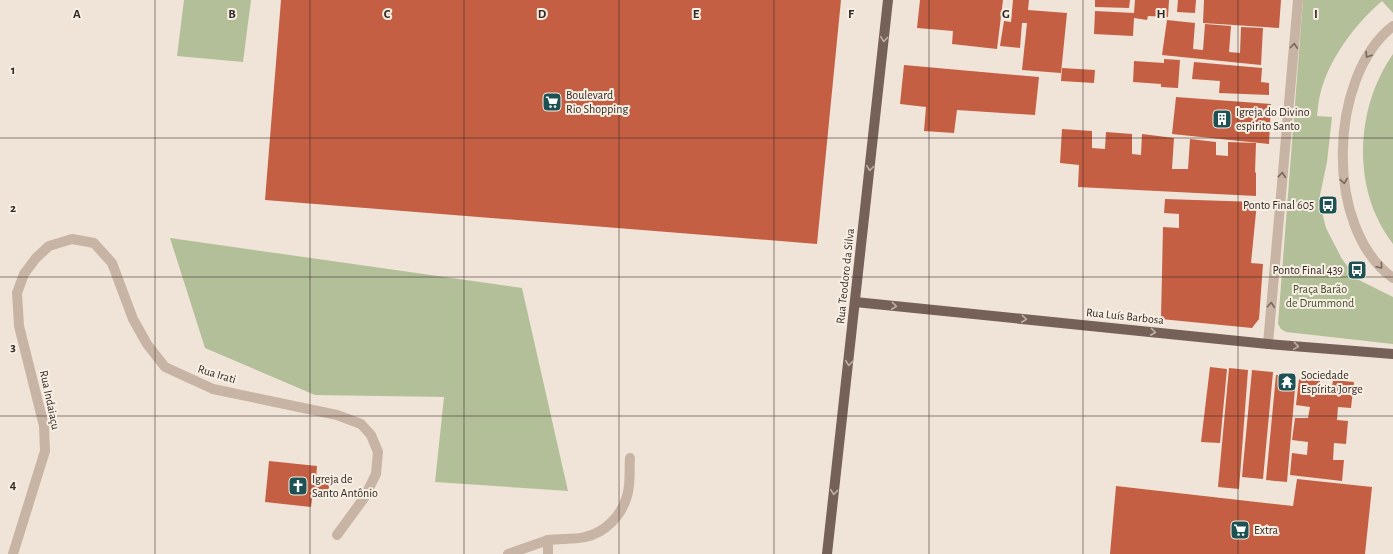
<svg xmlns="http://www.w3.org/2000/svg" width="1393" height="554" font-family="'Alegreya Sans',sans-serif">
	<rect width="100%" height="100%" fill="#f0e4d8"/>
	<!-- green -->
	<g fill="#b3bf99">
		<polygon points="184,0 251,0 243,62 177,56"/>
		<path d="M1303 0H1393V13L1382 1C1355 24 1328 60 1320 95 1318 102 1318 109 1317 116L1332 117 1327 162 1319 200 1326 228 1342 259 1357 279 1393 297V344L1286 332 1281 329 1278 324Z"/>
		<path d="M1393 54V244C1351 190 1355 108 1393 54Z"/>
		<polygon points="170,238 522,288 568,491 435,482 444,397 315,395 205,348"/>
	</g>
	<!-- building -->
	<g fill="#c45f43">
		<polygon points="281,0 841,0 817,244 265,200"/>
		<polygon points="920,0 1003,0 997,49 952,44 953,31 917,28"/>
		<polygon points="1013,0 1029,0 1028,10 1067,13 1061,73 1022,70 1027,23 1022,23 1020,48 1000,46 1004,21 1011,22"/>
		<polygon points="1095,0 1130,0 1129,8 1095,7"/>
		<polygon points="1135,0 1169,0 1168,17 1148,16 1147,20 1134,18 1133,36 1094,34 1095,11 1134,13"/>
		<polygon points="1178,0 1196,0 1195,13 1177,12"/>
		<polygon points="1204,0 1281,0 1279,28 1203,23"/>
		<polygon points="1167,20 1195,23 1193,49 1203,50 1205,24 1231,26 1229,52 1240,53 1241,27 1263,28 1261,65 1162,55"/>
		<polygon points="1164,59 1180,60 1178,88 1161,87 1161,84 1133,82 1134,61 1164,63"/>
		<polygon points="1194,62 1262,68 1261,82 1269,83 1269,95 1219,93 1220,81 1192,79"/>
		<polygon points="904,65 1039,77 1035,115 957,110 954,133 924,131 926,107 900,104"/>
		<polygon points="1062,68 1095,70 1094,83 1061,81"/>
		<polygon points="1176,97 1271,104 1269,144 1172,134"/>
		<polygon points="1062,129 1092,131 1092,148 1105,149 1106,132 1132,134 1132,154 1141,155 1142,134 1174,138 1172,169 1188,169 1190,139 1216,142 1216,155 1228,156 1228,142 1256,143 1255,173 1256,172 1256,196 1078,187 1079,165 1060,163"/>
		<polygon points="1165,199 1257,202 1251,263 1263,264 1259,319 1252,328 1161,319 1163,227 1179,228 1179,214 1164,213"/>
		<polygon points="1210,367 1227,369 1220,443 1201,442"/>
		<polygon points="1229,368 1248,370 1239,489 1218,487"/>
		<polygon points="1252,370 1273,372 1263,479 1242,477"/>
		<polygon points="1276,375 1296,377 1287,482 1266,480"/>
		<polygon points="1299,379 1320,381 1320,387 1332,388 1333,380 1354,382 1351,408 1338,407 1337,420 1348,421 1346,444 1334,443 1333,460 1344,460 1342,481 1290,475 1292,453 1307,455 1308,442 1292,440 1295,418 1308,418 1310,407 1296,405"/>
		<polygon points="269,461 317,466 316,479 330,481 328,493 313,491 311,507 265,502"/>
		<polygon points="1297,479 1372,487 1365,554 1110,554 1116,486 1293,506"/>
	</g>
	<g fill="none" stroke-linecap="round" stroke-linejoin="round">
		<!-- minor -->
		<g stroke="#c8b4a4" stroke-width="10">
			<polyline points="1268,344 1298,0"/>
			<polyline points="13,554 45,451 44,426 19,326 17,293 24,274 36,258 49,246 72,239 94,243 112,263 133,319 147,344 165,367 213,389 337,415 361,424 371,435 378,452 376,474 364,498 337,535"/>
			<polyline points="508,554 548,540"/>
			<path d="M548 554V540C560 538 573 540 585 537 605 533 622 515 627 496 631 484 629 470 630 458"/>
		</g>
		<!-- tertiary -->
		<path stroke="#c8b4a4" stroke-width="10" d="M1393 26C1328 77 1324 229 1393 278"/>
		<!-- primary -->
		<g stroke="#756157" stroke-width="10">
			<polyline points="855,302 1268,344 1393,354"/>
			<polyline points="827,554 888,0"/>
		</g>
	</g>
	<!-- one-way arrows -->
	<defs><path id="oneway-chevron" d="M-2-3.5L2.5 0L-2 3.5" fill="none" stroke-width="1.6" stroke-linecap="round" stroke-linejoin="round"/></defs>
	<g stroke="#bdafa5">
		<use href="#oneway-chevron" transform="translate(884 39) rotate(96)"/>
		<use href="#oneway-chevron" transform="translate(870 168) rotate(97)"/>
		<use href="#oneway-chevron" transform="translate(894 306) rotate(6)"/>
		<use href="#oneway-chevron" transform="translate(1024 319) rotate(6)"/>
		<use href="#oneway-chevron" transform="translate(1153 332) rotate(6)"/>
		<use href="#oneway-chevron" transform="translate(1296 346) rotate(5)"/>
		<use href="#oneway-chevron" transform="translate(849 363) rotate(96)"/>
		<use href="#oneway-chevron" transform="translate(834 492) rotate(96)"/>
	</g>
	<g stroke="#77685f">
		<use href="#oneway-chevron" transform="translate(1294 46) rotate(-85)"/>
		<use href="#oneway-chevron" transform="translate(1368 55) rotate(122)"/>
		<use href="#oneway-chevron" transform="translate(1282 175) rotate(-85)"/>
		<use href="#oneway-chevron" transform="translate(1344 181) rotate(81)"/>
		<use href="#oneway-chevron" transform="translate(1380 266) rotate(50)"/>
		<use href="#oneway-chevron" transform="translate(1271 305) rotate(-85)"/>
	</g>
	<!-- grid -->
	<path fill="none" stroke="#342a26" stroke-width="1" stroke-opacity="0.55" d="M155 0V554M310 0V554M464 0V554M619 0V554M774 0V554M929 0V554M1083 0V554M1238 0V554M0 138H1393M0 277H1393M0 416H1393"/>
	<!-- icons -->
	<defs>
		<g id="supermarket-square" transform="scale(1)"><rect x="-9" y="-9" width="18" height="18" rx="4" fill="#1c5254" stroke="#f8efe4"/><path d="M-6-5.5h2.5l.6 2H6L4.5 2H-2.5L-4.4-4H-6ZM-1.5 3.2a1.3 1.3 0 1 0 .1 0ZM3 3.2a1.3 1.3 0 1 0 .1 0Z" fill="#fff"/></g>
		<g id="building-square" transform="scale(1)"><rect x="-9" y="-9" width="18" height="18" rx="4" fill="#1c5254" stroke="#f8efe4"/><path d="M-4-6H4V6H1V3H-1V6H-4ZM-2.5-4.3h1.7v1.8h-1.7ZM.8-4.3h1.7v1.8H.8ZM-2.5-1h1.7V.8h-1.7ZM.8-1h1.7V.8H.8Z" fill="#fff"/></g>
		<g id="bus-square" transform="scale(1)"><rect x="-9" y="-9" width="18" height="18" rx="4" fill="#1c5254" stroke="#f8efe4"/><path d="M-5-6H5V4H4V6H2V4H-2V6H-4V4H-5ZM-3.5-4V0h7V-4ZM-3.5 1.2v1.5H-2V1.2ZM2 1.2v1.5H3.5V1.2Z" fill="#fff"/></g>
		<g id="temple-square" transform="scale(1)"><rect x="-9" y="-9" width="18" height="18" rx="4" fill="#1c5254" stroke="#f8efe4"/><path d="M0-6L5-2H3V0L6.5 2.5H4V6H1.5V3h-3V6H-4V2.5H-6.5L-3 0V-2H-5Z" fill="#fff"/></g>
		<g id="church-square" transform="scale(1)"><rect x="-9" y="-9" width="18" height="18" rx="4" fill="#1c5254" stroke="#f8efe4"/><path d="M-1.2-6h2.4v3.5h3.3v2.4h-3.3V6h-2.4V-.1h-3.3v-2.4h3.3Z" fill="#fff"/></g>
	</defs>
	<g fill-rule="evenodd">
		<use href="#supermarket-square" x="552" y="102"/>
		<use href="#building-square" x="1222" y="119"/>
		<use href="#bus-square" x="1328" y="205"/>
		<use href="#bus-square" x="1357" y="270"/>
		<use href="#temple-square" x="1287" y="382"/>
		<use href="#church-square" x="298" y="486"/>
		<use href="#supermarket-square" x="1240" y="530"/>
	</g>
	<g text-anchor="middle" stroke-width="4" stroke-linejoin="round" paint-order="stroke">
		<!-- poi labels -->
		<g font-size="12" fill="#342a26" stroke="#f8efe4" text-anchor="start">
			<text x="566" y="99">Boulevard<tspan x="566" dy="14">Rio Shopping</tspan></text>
			<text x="1236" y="116">Igreja do Divino<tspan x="1236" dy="14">espirito Santo</tspan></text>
			<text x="1314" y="209" text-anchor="end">Ponto Final 605</text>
			<text x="1343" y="274" text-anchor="end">Ponto Final 439</text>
			<text x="1301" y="379">Sociedade<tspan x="1301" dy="14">Espírita Jorge</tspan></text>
			<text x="312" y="483">Igreja de<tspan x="312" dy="14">Santo Antônio</tspan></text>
			<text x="1254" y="534">Extra</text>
		</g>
		<!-- street labels -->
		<g font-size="12" fill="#342a26" stroke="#f8efe4">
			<text transform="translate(845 276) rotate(-84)" y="4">Rua Teodoro da Silva</text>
			<text transform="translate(1125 316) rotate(6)" y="4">Rua Luís Barbosa</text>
			<text transform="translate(217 374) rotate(17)" y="4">Rua Irati</text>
			<text transform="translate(50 400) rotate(78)" y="4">Rua Indaiaçu</text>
		</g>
		<!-- park labels -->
		<g font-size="12" fill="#44512a" stroke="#f8efe4">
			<text x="1320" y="293">Praça Barão<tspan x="1320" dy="14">de Drummond</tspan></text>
		</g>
	</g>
	<g font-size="13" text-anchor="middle" font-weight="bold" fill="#342a26" stroke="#f8efe4" stroke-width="4" stroke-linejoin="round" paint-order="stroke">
		<text x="77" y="18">A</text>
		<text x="232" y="18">B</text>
		<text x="387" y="18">C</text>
		<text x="542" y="18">D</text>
		<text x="696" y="18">E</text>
		<text x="851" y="18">F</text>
		<text x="1006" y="18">G</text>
		<text x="1161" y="18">H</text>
		<text x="1316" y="18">I</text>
		<text x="13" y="74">1</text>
		<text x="13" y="212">2</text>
		<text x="13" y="351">3</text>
		<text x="13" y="489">4</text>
	</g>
</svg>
